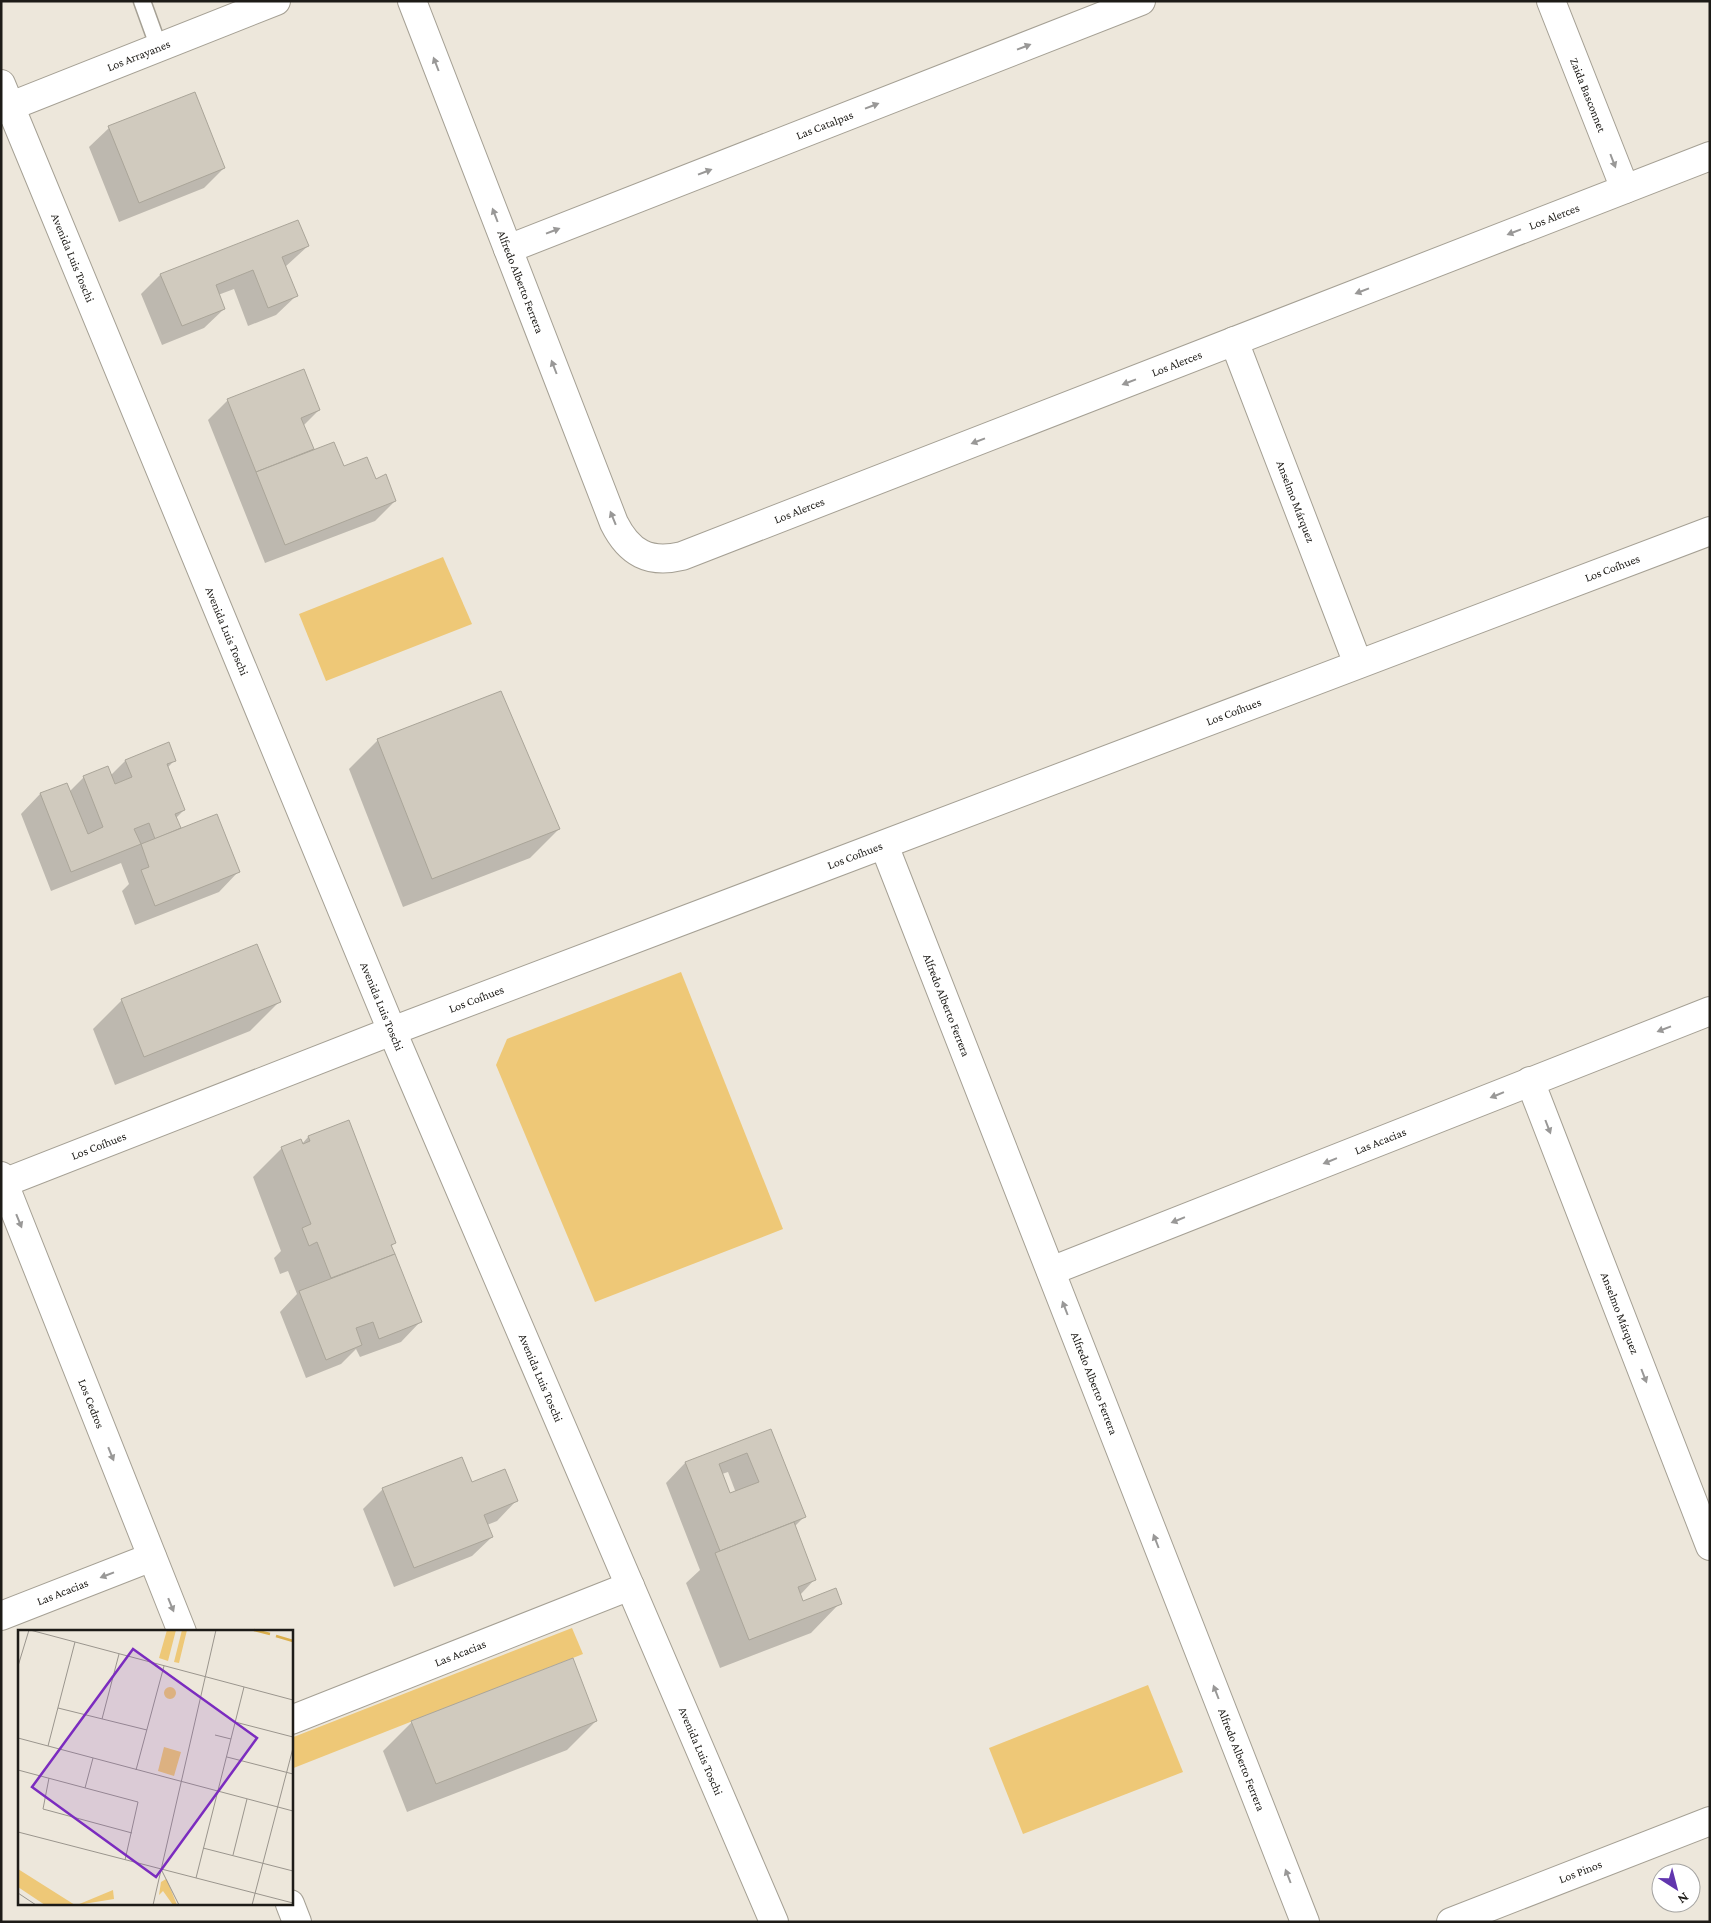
<svg xmlns="http://www.w3.org/2000/svg" width="1711" height="1923" font-family="'Crimson Pro',serif">
	<rect width="100%" height="100%" fill="#ede7db"/>
	<!-- green -->
	<g fill="#eec877">
		<polygon points="443,557 472,624 326,681 299,614"/>
		<polygon points="681,972 783,1229 595,1302 496,1065 507,1039"/>
		<polygon points="572,1628 583,1654 291,1769 291,1738"/>
		<polygon points="1148,1685 1183,1772 1023,1834 989,1748"/>
	</g>
	<!-- shadow -->
	<g fill="#0003" fill-rule="evenodd">
		<polygon points="109,128 224,168 204,188 119,222 89,147"/>
		<polygon points="308,246 285,267 296,296 276,315 248,326 234,289 218,295 224,309 204,328 162,345 141,294 160,275"/>
		<polygon points="228,400 319,410 303,426 313,451 343,468 375,480 395,501 375,521 265,563 208,420"/>
		<polygon points="378,740 559,829 530,858 403,907 349,769"/>
		<polygon points="175,760 167,768 184,810 176,818 181,830 238,872 219,892 135,925 122,891 129,884 121,863 51,891 21,814 40,794 67,784 70,791 84,777 110,776 125,761"/>
		<polygon points="122,1000 279,1002 250,1031 115,1085 93,1029"/>
		<polygon points="348,1122 395,1242 391,1247 420,1322 401,1342 360,1357 356,1349 341,1364 306,1378 280,1312 297,1294 288,1271 280,1274 274,1258 281,1251 253,1177 282,1148 302,1144 308,1137"/>
		<path d="M771 1430 804 1517 794 1527 815 1579 800 1595 803 1603H840L811 1633 720 1668 686 1583 700 1570 666 1483 685 1463ZM728 1472 736 1493 730 1495 722 1474Z"/>
		<polygon points="471,1484 516,1501 497,1521 487,1525 492,1537 472,1556 394,1587 363,1509 383,1489"/>
		<polygon points="596,1721 567,1750 407,1812 383,1751 412,1722"/>
	</g>
	<!-- building -->
	<g fill="#d0cabe" stroke="#aaa599" fill-rule="evenodd">
		<polygon points="195,92 225,168 139,203 108,126"/>
		<polygon points="298,220 309,246 282,257 298,296 268,308 253,270 216,285 225,309 182,326 160,274"/>
		<polygon points="304,369 320,410 301,418 314,449 256,472 227,399"/>
		<polygon points="334,442 344,466 367,457 376,479 386,474 396,501 285,545 256,472"/>
		<polygon points="501,691 560,829 432,879 377,739"/>
		<polygon points="169,742 176,761 167,764 185,810 175,814 181,828 155,839 149,823 134,829 141,844 71,872 40,793 67,783 88,834 103,827 83,776 108,766 115,784 132,777 125,760"/>
		<polygon points="217,814 240,872 155,906 141,870 149,867 141,844"/>
		<polygon points="257,944 281,1002 144,1057 121,999"/>
		<polygon points="349,1120 396,1243 391,1245 395,1254 331,1278 317,1242 309,1246 302,1228 311,1224 281,1147 301,1139 303,1144 310,1141 308,1136"/>
		<polygon points="395,1254 422,1322 379,1339 373,1322 356,1328 362,1345 326,1360 299,1291"/>
		<path d="M771 1429 806 1517 720 1551 685 1462ZM747 1453 759 1482 730 1493 719 1464Z"/>
		<polygon points="462,1457 472,1482 505,1469 518,1501 484,1515 493,1537 414,1568 382,1488"/>
		<polygon points="794,1522 816,1580 798,1587 803,1601 836,1588 842,1604 749,1640 715,1553"/>
		<polygon points="573,1658 597,1721 436,1784 411,1721"/>
	</g>
	<g fill="none" stroke-linecap="round" stroke-linejoin="round">
		<!-- lane casing -->
		<g stroke="#a5a094" stroke-width="19">
			<polyline id="lane" points="142,1 159,48"/>
		</g>
		<!-- street casing -->
		<g stroke="#a5a094" stroke-width="30">
			<g id="street">
				<path id="s1" d="M412 1 614 523C629 553 649 564 682 556L1710 156"/>
				<path id="s2" d="M1551 1 1625 189"/>
				<path id="s3" d="M1 110 276 1"/>
				<path id="s4" d="M508 249 1141 1"/>
				<path id="s5" d="M1234 341 1358 664"/>
				<path id="s6" d="M884 845 1305 1922"/>
				<path id="s7" d="M1530 1081 1710 1546"/>
				<path id="s8" d="M1 1176 182 1632"/>
				<path id="s9" d="M1051 1271 1710 1011"/>
				<path id="s10" d="M1 1616 152 1557"/>
				<path id="s11" d="M291 1720 630 1586"/>
				<polyline points="290,1904 297,1922"/>
			</g>
		</g>
		<!-- secondary casing -->
		<g stroke="#a5a094" stroke-width="30">
			<g id="secondary">
				<path id="s12" d="M1 1184 392 1031 1710 531"/>
				<path id="s13" d="M1451 1922 1710 1821"/>
			</g>
		</g>
		<!-- primary casing -->
		<g stroke="#a5a094" stroke-width="30">
			<g id="primary">
				<path id="s14" d="M1 84 392 1031 774 1922"/>
			</g>
		</g>
		<!-- lane -->
		<use href="#lane" stroke="#fff" stroke-width="16"/>
		<!-- street -->
		<use href="#street" stroke="#fff" stroke-width="28"/>
		<!-- secondary -->
		<use href="#secondary" stroke="#fff" stroke-width="28"/>
		<!-- primary -->
		<use href="#primary" stroke="#fff" stroke-width="28"/>
	</g>
	<!-- one-way arrows -->
	<defs><path id="oneway-solid" d="M-6-.8H1V-3.2L6.5 0L1 3.2V.8H-6Z" transform="scale(1.25)"/></defs>
	<g fill="#999897">
		<use href="#oneway-solid" transform="translate(1024 47) rotate(-21)"/>
		<use href="#oneway-solid" transform="translate(436 64) rotate(-111)"/>
		<use href="#oneway-solid" transform="translate(872 106) rotate(-21)"/>
		<use href="#oneway-solid" transform="translate(1613 161) rotate(69)"/>
		<use href="#oneway-solid" transform="translate(705 172) rotate(-21)"/>
		<use href="#oneway-solid" transform="translate(495 215) rotate(-111)"/>
		<use href="#oneway-solid" transform="translate(553 231) rotate(-21)"/>
		<use href="#oneway-solid" transform="translate(1514 232) rotate(159)"/>
		<use href="#oneway-solid" transform="translate(1362 291) rotate(159)"/>
		<use href="#oneway-solid" transform="translate(554 367) rotate(-111)"/>
		<use href="#oneway-solid" transform="translate(1129 382) rotate(159)"/>
		<use href="#oneway-solid" transform="translate(978 441) rotate(159)"/>
		<use href="#oneway-solid" transform="translate(613 518) rotate(-112)"/>
		<use href="#oneway-solid" transform="translate(1664 1029) rotate(159)"/>
		<use href="#oneway-solid" transform="translate(1497 1095) rotate(158)"/>
		<use href="#oneway-solid" transform="translate(1548 1127) rotate(69)"/>
		<use href="#oneway-solid" transform="translate(1330 1161) rotate(158)"/>
		<use href="#oneway-solid" transform="translate(1178 1220) rotate(158)"/>
		<use href="#oneway-solid" transform="translate(19 1221) rotate(68)"/>
		<use href="#oneway-solid" transform="translate(1065 1308) rotate(-111)"/>
		<use href="#oneway-solid" transform="translate(1644 1376) rotate(69)"/>
		<use href="#oneway-solid" transform="translate(111 1454) rotate(68)"/>
		<use href="#oneway-solid" transform="translate(1156 1541) rotate(-111)"/>
		<use href="#oneway-solid" transform="translate(107 1575) rotate(159)"/>
		<use href="#oneway-solid" transform="translate(171 1605) rotate(68)"/>
		<use href="#oneway-solid" transform="translate(1216 1692) rotate(-111)"/>
		<use href="#oneway-solid" transform="translate(1288 1876) rotate(-111)"/>
	</g>
	<g text-anchor="middle" stroke-width="4" stroke-linejoin="round" paint-order="stroke">
		<!-- street labels -->
		<g font-size="12" fill="#1d1b17" stroke="#fff">
			<text dy="4" stroke="none"><textPath href="#s3" startOffset="148">Los Arrayanes</textPath></text>
			<text dy="4" stroke="none"><textPath href="#s2" startOffset="101">Zaida Basconnet</textPath></text>
			<text dy="4" stroke="none"><textPath href="#s4" startOffset="340">Las Catalpas</textPath></text>
			<text dy="4" stroke="none"><textPath href="#s1" startOffset="1579">Los Alerces</textPath></text>
			<text dy="4" stroke="none"><textPath href="#s14" startOffset="188">Avenida Luis Toschi</textPath></text>
			<text dy="4" stroke="none"><textPath href="#s1" startOffset="301">Alfredo Alberto Ferrera</textPath></text>
			<text dy="4" stroke="none"><textPath href="#s1" startOffset="1174">Los Alerces</textPath></text>
			<text dy="4" stroke="none"><textPath href="#s5" startOffset="172">Anselmo Márquez</textPath></text>
			<text dy="4" stroke="none"><textPath href="#s1" startOffset="769">Los Alerces</textPath></text>
			<text dy="4" stroke="none"><textPath href="#s12" startOffset="1725">Los Coíhues</textPath></text>
			<text dy="4" stroke="none"><textPath href="#s14" startOffset="592">Avenida Luis Toschi</textPath></text>
			<text dy="4" stroke="none"><textPath href="#s12" startOffset="1320">Los Coíhues</textPath></text>
			<text dy="4" stroke="none"><textPath href="#s12" startOffset="915">Los Coíhues</textPath></text>
			<text dy="4" stroke="none"><textPath href="#s12" startOffset="510">Los Coíhues</textPath></text>
			<text dy="4" stroke="none"><textPath href="#s14" startOffset="998">Avenida Luis Toschi</textPath></text>
			<text dy="4" stroke="none"><textPath href="#s6" startOffset="172">Alfredo Alberto Ferrera</textPath></text>
			<text dy="4" stroke="none"><textPath href="#s9" startOffset="354">Las Acacias</textPath></text>
			<text dy="4" stroke="none"><textPath href="#s12" startOffset="105">Los Coíhues</textPath></text>
			<text dy="4" stroke="none"><textPath href="#s7" startOffset="249">Anselmo Márquez</textPath></text>
			<text dy="4" stroke="none"><textPath href="#s14" startOffset="1402">Avenida Luis Toschi</textPath></text>
			<text dy="4" stroke="none"><textPath href="#s6" startOffset="578">Alfredo Alberto Ferrera</textPath></text>
			<text dy="4" stroke="none"><textPath href="#s8" startOffset="245">Los Cedros</textPath></text>
			<text dy="4" stroke="none"><textPath href="#s10" startOffset="66">Las Acacias</textPath></text>
			<text dy="4" stroke="none"><textPath href="#s11" startOffset="182">Las Acacias</textPath></text>
			<text dy="4" stroke="none"><textPath href="#s14" startOffset="1808">Avenida Luis Toschi</textPath></text>
			<text dy="4" stroke="none"><textPath href="#s6" startOffset="982">Alfredo Alberto Ferrera</textPath></text>
			<text dy="4" stroke="none"><textPath href="#s13" startOffset="139">Los Pinos</textPath></text>
		</g>
	</g>
	<!-- overview -->
	<g transform="translate(18 1630)">
		<rect width="275" height="275" fill="#ede7db"/>
		<path d="M149 0H158L150 31 141 28ZM164 0H169L161 33 156 32ZM146 63a6 6 0 1 1 12 0a6 6 0 1 1-12 0ZM146 117 163 122 156 146 140 141ZM0 239 57 275H27L0 257ZM148 249 149 250 159 275H155L145 261 141 265 143 252ZM95 260 96 269 59 275Z" fill="#eec877"/>
		<path fill="none" stroke="#dbaf4c" stroke-width="2.5" d="M236 0 252 4M258 6 275 11"/>
		<path fill="none" stroke="#9a958d" stroke-width="1" d="M12 0 275 70M0 36 11 0M40 78 129 100M84 89 101 24M217 92 275 107M197 105 213 109M0 108 275 181M30 116 57 12M209 127 275 144M0 140 120 172 107 230M118 140 146 36M31 148 25 179 114 203M67 158 75 128M0 202 275 273M185 218 275 241M215 225 229 169M143 239 161 275M178 248 226 57M0 263 18 275M135 275 198 0M234 275 275 118"/>
		<path fill="#7b2cbf" fill-opacity="0.15" stroke="#7b2cbf" stroke-width="2.5" d="M115 19 239 108 138 247 14 157Z"/>
		<rect width="275" height="275" fill="none" stroke="#1d1b17" stroke-width="2.5"/>
	</g>
	<!-- border -->
	<rect width="1711" height="1923" fill="none" stroke="#1d1b17" stroke-width="5"/>
	<!-- north arrow -->
	<g transform="translate(1676 1888) rotate(144)"><circle r="24" fill="#ffffff" stroke="#a5a4a2"/>
	<path d="M0-4L9 19L0 12L-9 19Z" fill="#6136ae"/>
	<text y="-8" font-size="14" font-weight="bold" text-anchor="middle" fill="#1d1b17">N</text>
	</g>
</svg>
